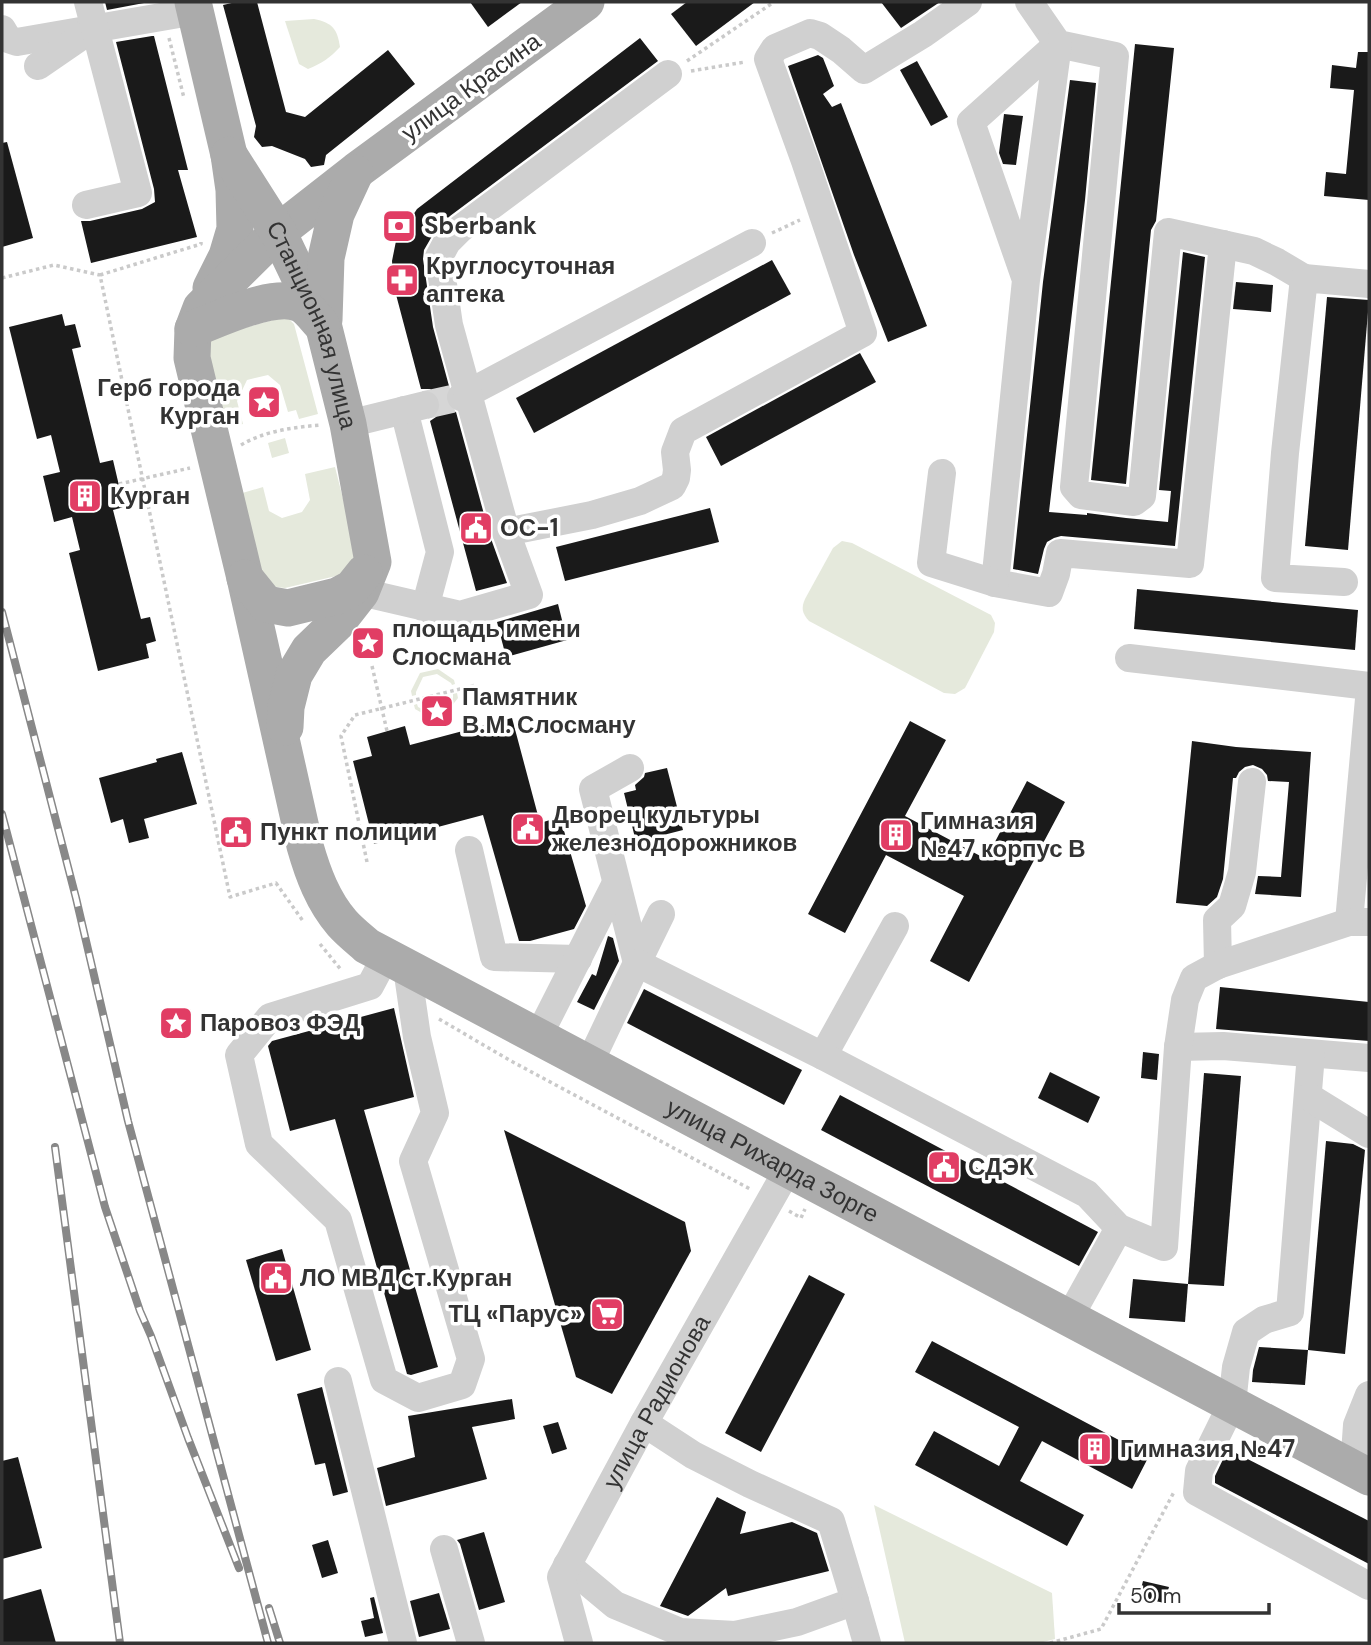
<svg xmlns="http://www.w3.org/2000/svg" width="1371" height="1645" font-family="'DM Sans',sans-serif">
	<rect width="100%" height="100%" fill="#fff"/>
	<!-- green -->
	<g fill="#e5e9dc">
		<path d="M314 19C333 23 337 29 340 47 331 57 321 64 308 69L299 64 285 21Z"/>
		<polygon points="284,317 289,319 294,324 318,414 299,419 296,410 288,412 280,385 268,375 247,380 237,401 243,424 222,429 205,344 212,337"/>
		<polygon points="285,438 289,453 272,458 268,443"/>
		<polygon points="335,467 358,558 349,573 285,588 269,586 262,576 239,494 263,487 269,511 282,518 302,512 310,500 305,474"/>
		<path d="M842 541 852 543 991 615 995 623 994 632 965 688 955 694 944 693 809 621C802 613 801 608 805 599L833 548Z"/>
		<polygon points="438,669 454,680 455,684 452,685 451,683 437,674 423,677 416,692 416,695 412,696 411,691 420,673"/>
		<polygon points="457,693 458,698 447,712 429,717 415,709 414,705 417,704 418,707 430,713 444,709 453,698 453,694"/>
		<polygon points="874,1505 1052,1593 1055,1639 1039,1643 905,1643"/>
	</g>
	<!-- building -->
	<g fill="#1a1a1a">
		<polygon points="105,2 144,2 144,3 107,10"/>
		<polygon points="236,2 257,2 286,112 305,117 388,50 415,84 326,155 324,165 311,167 305,159 272,146 262,147 254,137 256,126 223,5"/>
		<polygon points="470,2 522,2 488,27"/>
		<polygon points="687,2 755,2 696,46 671,14"/>
		<polygon points="881,2 940,2 901,28"/>
		<polygon points="152,36 154,36 188,170 178,170 197,237 91,263 81,221 90,221 142,209 155,202 154,189 116,42"/>
		<polygon points="640,38 658,61 450,216 435,231 424,250 423,259 433,327 449,386 444,396 446,404 452,411 456,412 490,536 507,583 476,591 430,421 436,417 441,410 441,400 437,394 430,389 421,389 394,287 392,261 396,241 417,209"/>
		<polygon points="1135,44 1174,48 1156,221 1151,230 1126,484 1091,480"/>
		<polygon points="1358,52 1369,52 1369,200 1324,196 1326,172 1346,174 1354,90 1330,88 1332,65 1356,68"/>
		<polygon points="818,55 823,58 834,86 823,94 832,107 841,103 927,326 888,342 854,255 788,66"/>
		<polygon points="917,61 948,117 931,126 900,70"/>
		<polygon points="1070,80 1096,83 1085,200 1049,512 1087,515 1087,513 1126,518 1168,522 1171,491 1159,490 1183,252 1205,257 1175,546 1061,536 1054,538 1047,542 1044,549 1038,574 1013,569 1043,282"/>
		<polygon points="1004,114 1023,116 1016,165 1003,164 999,153"/>
		<polygon points="7,142 33,238 2,247 2,143"/>
		<polygon points="772,260 791,294 534,433 516,398"/>
		<polygon points="1236,282 1273,285 1271,312 1233,309"/>
		<polygon points="1327,297 1369,300 1348,550 1305,546"/>
		<polygon points="62,314 65,326 75,324 81,347 72,349 100,463 113,460 124,507 113,510 141,619 150,617 156,641 146,644 149,658 98,671 69,553 80,550 72,517 54,522 43,476 60,472 51,435 37,439 9,327"/>
		<polygon points="860,353 876,382 721,466 706,437"/>
		<polygon points="710,508 719,542 565,581 556,547"/>
		<polygon points="1137,589 1358,610 1355,650 1134,629"/>
		<polygon points="558,604 567,640 506,657 497,622"/>
		<polygon points="512,718 540,823 560,817 586,906 574,929 530,941 519,941 483,815 374,844 353,761 372,756 367,737 405,726 410,745"/>
		<polygon points="910,721 946,740 905,816 986,859 1027,781 1065,802 969,982 930,961 964,896 886,855 845,933 808,914"/>
		<polygon points="1192,741 1236,747 1311,752 1301,897 1255,894 1258,876 1281,877 1289,782 1268,781 1267,775 1262,769 1253,765 1245,767 1239,772 1236,778 1233,778 1223,879 1217,897 1207,906 1176,903"/>
		<polygon points="182,752 197,804 144,819 149,838 129,843 123,819 111,823 99,778 157,762 156,759"/>
		<polygon points="667,768 683,830 636,842 624,793 636,790 635,785 644,777 645,773"/>
		<polygon points="608,936 613,938 619,961 594,1010 577,1002 592,974 596,976"/>
		<polygon points="1220,987 1369,1002 1369,1041 1216,1029"/>
		<polygon points="644,989 802,1070 784,1105 627,1023"/>
		<polygon points="394,1008 414,1097 364,1110 438,1367 411,1375 407,1374 335,1119 290,1131 268,1046 272,1041"/>
		<polygon points="1143,1052 1159,1054 1157,1080 1141,1078"/>
		<polygon points="1050,1072 1100,1097 1088,1123 1038,1098"/>
		<polygon points="1204,1073 1241,1076 1224,1286 1188,1284"/>
		<polygon points="840,1095 1098,1232 1079,1266 821,1130"/>
		<polygon points="504,1130 685,1222 691,1251 612,1394 576,1377"/>
		<polygon points="1326,1141 1353,1144 1365,1150 1345,1354 1308,1350"/>
		<polygon points="282,1249 311,1350 276,1361 246,1260"/>
		<polygon points="809,1275 845,1294 761,1452 725,1433"/>
		<polygon points="1133,1279 1188,1284 1185,1322 1129,1318"/>
		<polygon points="932,1341 1149,1456 1132,1489 1042,1441 1020,1481 1084,1515 1067,1546 915,1465 934,1431 999,1466 1019,1427 915,1372"/>
		<polygon points="1259,1347 1308,1350 1305,1385 1252,1382 1253,1370"/>
		<polygon points="322,1387 348,1492 333,1496 325,1463 315,1465 297,1394"/>
		<polygon points="512,1399 515,1419 472,1427 487,1479 386,1506 377,1468 415,1457 408,1416"/>
		<polygon points="558,1422 567,1449 552,1454 543,1426"/>
		<polygon points="1228,1449 1369,1521 1369,1564 1215,1483 1215,1476"/>
		<polygon points="18,1457 42,1548 2,1559 2,1461"/>
		<polygon points="717,1497 746,1512 740,1534 792,1522 817,1533 829,1571 728,1596 726,1588 688,1616 660,1606"/>
		<polygon points="484,1532 505,1602 479,1610 460,1544 457,1540"/>
		<polygon points="328,1540 338,1573 322,1578 312,1545"/>
		<polygon points="1143,1581 1169,1587 1164,1603 1139,1597"/>
		<polygon points="41,1589 56,1643 2,1643 2,1600"/>
		<polygon points="439,1593 450,1629 419,1637 410,1601"/>
		<polygon points="374,1597 383,1633 365,1637 361,1621 374,1618 370,1598"/>
	</g>
	<g fill="none" stroke-linecap="round" stroke-linejoin="round">
		<!-- minor-tunnel -->
		<polyline stroke="#d6d6d6" stroke-width="28" stroke-dasharray="28 14" stroke-linecap="butt" points="425,405 461,397"/>
		<!-- path -->
		<g stroke="#cacaca" stroke-width="3.5" stroke-dasharray="3.5 3.5" stroke-linecap="butt">
			<polyline points="169,38 184,98"/>
			<polyline points="687,61 774,2"/>
			<polyline points="691,71 745,62"/>
			<polyline points="772,233 800,220"/>
			<polyline points="100,275 201,244 201,242"/>
			<polyline points="2,278 54,265 100,275 230,897 276,883 303,921"/>
			<path d="M241 445C264 431 295 427 321 425"/>
			<polyline points="119,484 190,468"/>
			<polyline points="372,666 387,731"/>
			<polyline points="367,862 341,736 355,715 476,685"/>
			<polyline points="320,944 342,971"/>
			<polyline points="439,1019 511,1061 752,1190"/>
			<polyline points="789,1211 801,1218 805,1209"/>
			<polyline points="1050,1643 1101,1629 1174,1492"/>
		</g>
		<!-- minor -->
		<g stroke="#d0d0d0" stroke-width="28">
			<polyline points="1029,2 1058,44 1115,56 1074,487 1081,495 1134,502 1142,496 1168,232 1254,251 1277,262 1304,278"/>
			<polyline points="2,29 8,39 17,42 196,11"/>
			<polyline points="38,66 86,33"/>
			<polyline points="86,205 138,193 88,2"/>
			<polyline points="1026,280 971,122 1058,44 1026,280 995,583 1049,593 1056,574 1060,553 1190,564 1223,244"/>
			<polyline points="461,397 752,243"/>
			<polyline points="404,410 440,552 425,608"/>
			<polyline points="348,424 425,405"/>
			<polyline points="942,473 931,563 995,583"/>
			<polyline points="506,532 592,515 640,501 672,486 676,478 677,470 675,452 683,431 863,333 805,161 768,59 775,48 810,33 820,36 841,50 864,70 923,34 968,2"/>
			<polyline points="1344,582 1275,578 1285,453 1304,278 1369,284"/>
			<polyline points="361,592 460,615 529,595 506,532 449,325 439,257 447,242 460,229 668,74"/>
			<polyline points="1129,658 1369,686"/>
			<polyline points="1369,699 1349,922 1369,922"/>
			<polyline points="630,768 593,789 637,963"/>
			<polyline points="469,850 494,957 578,959"/>
			<polyline points="386,956 370,986 270,1017 239,1055 259,1144 338,1220 384,1380 418,1398 462,1385 471,1359 413,1161 435,1113 417,1037 407,968"/>
			<polyline points="637,963 661,914"/>
			<polyline points="1218,965 1217,920 1232,906 1242,872 1252,782"/>
			<polyline points="538,1037 616,883"/>
			<polyline points="1178,1047 1223,1046 1369,1058"/>
			<polyline points="1311,1054 1290,1312 1264,1320 1246,1332 1236,1367 1232,1404 1199,1471 1197,1492 1369,1586"/>
			<polyline points="823,1056 895,926"/>
			<polyline points="589,1064 637,963 823,1056 1087,1194 1119,1228 1164,1247 1178,1047 1185,1000 1194,978 1218,965 1349,922"/>
			<polyline points="1309,1097 1369,1134"/>
			<polyline points="1069,1318 1119,1228"/>
			<polyline points="338,1381 403,1643"/>
			<polyline points="1354,1468 1357,1425 1369,1395"/>
			<polyline points="444,1549 471,1643"/>
			<polyline points="567,1565 615,1605 680,1632 735,1635 797,1622 855,1601 831,1521 750,1484 693,1455 644,1423"/>
			<polyline points="855,1601 867,1643"/>
			<path id="s1" d="M579 1643 561 1577 644 1423 788 1169"/>
		</g>
		<!-- major -->
		<g stroke="#ababab" stroke-width="37">
			<polyline points="193,2 229,155 234,190 235,229 227,256 211,288"/>
			<path id="s2" d="M586 2 356 171 278 232 201 308 193 329 192 358 245 578 305 846C313 874 323 901 342 923 349 931 359 939 367 946L1369 1477"/>
			<path id="s3" d="M229 155 278 232 324 328 348 424 373 562 361 592 336 624 309 650 294 675 286 707 285 727"/>
			<polyline points="324,320 326,258 336,214 355,173"/>
			<path d="M193 329C220 319 277 290 302 305 309 309 316 319 321 324"/>
			<polyline points="245,578 266,604 288,608 337,596 352,588 364,573"/>
		</g>
		<!-- rail casing -->
		<g stroke="#888" stroke-width="8">
			<g id="rail">
				<polyline points="2,612 76,898 128,1121 268,1643"/>
				<polyline points="2,814 105,1207 140,1311 151,1336 188,1438 239,1568"/>
				<polyline points="55,1147 120,1643"/>
				<polyline points="269,1608 280,1643"/>
			</g>
		</g>
		<!-- rail -->
		<use href="#rail" stroke="#fff" stroke-width="5" stroke-dasharray="16" stroke-linecap="butt"/>
	</g>
	<!-- icons -->
	<defs>
		<g id="bank-square" transform="scale(1.75)"><rect x="-9" y="-9" width="18" height="18" rx="4" fill="#e13d64" stroke="#fff"/><path d="M-6-4H6V4H-6ZM0-2.3a2.3 2.3 0 1 0 0 4.6a2.3 2.3 0 1 0 0-4.6Z" fill="#fff"/></g>
		<g id="pharmacy-square" transform="scale(1.75)"><rect x="-9" y="-9" width="18" height="18" rx="4" fill="#e13d64" stroke="#fff"/><path d="M-2-6h4v4h4v4h-4v4h-4v-4h-4v-4h4Z" fill="#fff"/></g>
		<g id="sight-square" transform="scale(1.75)"><rect x="-9" y="-9" width="18" height="18" rx="4" fill="#e13d64" stroke="#fff"/><path d="M0-6L1.8-2.2L6-1.7L2.9 1.2L3.7 5.4L0 3.3L-3.7 5.4L-2.9 1.2L-6-1.7L-1.8-2.2Z" fill="#fff"/></g>
		<g id="building-square" transform="scale(1.75)"><rect x="-9" y="-9" width="18" height="18" rx="4" fill="#e13d64" stroke="#fff"/><path d="M-4-6H4V6H1V3H-1V6H-4ZM-2.5-4.3h1.7v1.8h-1.7ZM.8-4.3h1.7v1.8H.8ZM-2.5-1h1.7V.8h-1.7ZM.8-1h1.7V.8H.8Z" fill="#fff"/></g>
		<g id="civic-square" transform="scale(1.75)"><rect x="-9" y="-9" width="18" height="18" rx="4" fill="#e13d64" stroke="#fff"/><path d="M-.6-6.5H3V-4.5H.6V-3L4-1V1h2V6H-6V1h2V-1L-.6-3ZM-1.2 2.5V6h2.4V2.5Z" fill="#fff"/></g>
		<g id="supermarket-square" transform="scale(1.75)"><rect x="-9" y="-9" width="18" height="18" rx="4" fill="#e13d64" stroke="#fff"/><path d="M-6-5.5h2.5l.6 2H6L4.5 2H-2.5L-4.4-4H-6ZM-1.5 3.2a1.3 1.3 0 1 0 .1 0ZM3 3.2a1.3 1.3 0 1 0 .1 0Z" fill="#fff"/></g>
	</defs>
	<g fill-rule="evenodd">
		<use href="#bank-square" x="399" y="226"/>
		<use href="#pharmacy-square" x="402" y="280"/>
		<use href="#sight-square" x="264" y="402"/>
		<use href="#building-square" x="85" y="496"/>
		<use href="#civic-square" x="476" y="528"/>
		<use href="#sight-square" x="368" y="643"/>
		<use href="#sight-square" x="437" y="711"/>
		<use href="#civic-square" x="528" y="829"/>
		<use href="#civic-square" x="236" y="832"/>
		<use href="#building-square" x="896" y="835"/>
		<use href="#sight-square" x="176" y="1023"/>
		<use href="#civic-square" x="944" y="1167"/>
		<use href="#civic-square" x="276" y="1278"/>
		<use href="#supermarket-square" x="607" y="1314"/>
		<use href="#building-square" x="1095" y="1449"/>
	</g>
	<g text-anchor="middle" stroke-width="7" stroke-linejoin="round" paint-order="stroke">
		<!-- street labels -->
		<g font-size="24" fill="#333" stroke="#fff">
			<text transform="translate(471 87) rotate(-36)" y="8">улица Красина</text>
			<text dy="8" stroke="none"><textPath href="#s3" startOffset="191">Станционная улица</textPath></text>
			<text dy="8" stroke="none"><textPath href="#s2" startOffset="1624">улица Рихарда Зорге</textPath></text>
			<text dy="8" stroke="none"><textPath href="#s1" startOffset="268">улица Радионова</textPath></text>
		</g>
		<!-- poi labels -->
		<g font-size="24" font-weight="bold" fill="#333" stroke="#fff" text-anchor="start">
			<text x="424" y="234">Sberbank</text>
			<text x="426" y="274">Круглосуточная<tspan x="426" dy="28">аптека</tspan></text>
			<text x="240" y="396" text-anchor="end">Герб города<tspan x="240" dy="28">Курган</tspan></text>
			<text x="110" y="504">Курган</text>
			<text x="500" y="536">ОС-1</text>
			<text x="392" y="637">площадь имени<tspan x="392" dy="28">Слосмана</tspan></text>
			<text x="462" y="705">Памятник<tspan x="462" dy="28">В.М. Слосману</tspan></text>
			<text x="552" y="823">Дворец культуры<tspan x="552" dy="28">железнодорожников</tspan></text>
			<text x="920" y="829">Гимназия<tspan x="920" dy="28">№47 корпус В</tspan></text>
			<text x="260" y="840">Пункт полиции</text>
			<text x="200" y="1031">Паровоз ФЭД</text>
			<text x="968" y="1175">СДЭК</text>
			<text x="300" y="1286">ЛО МВД ст.Курган</text>
			<text x="582" y="1322" text-anchor="end">ТЦ «Парус»</text>
			<text x="1120" y="1457">Гимназия №47</text>
		</g>
	</g>
	<!-- border -->
	<rect width="1371" height="1645" fill="none" stroke="#333333" stroke-width="7"/>
	<!-- scale -->
	<path d="M1119 1603v10h150v-10" fill="none" stroke="#333333" stroke-width="3.5"/>
	<text x="1130" y="1603" font-size="21" fill="#333333" stroke="#ffffff" stroke-width="5" paint-order="stroke">50 m</text>
</svg>
